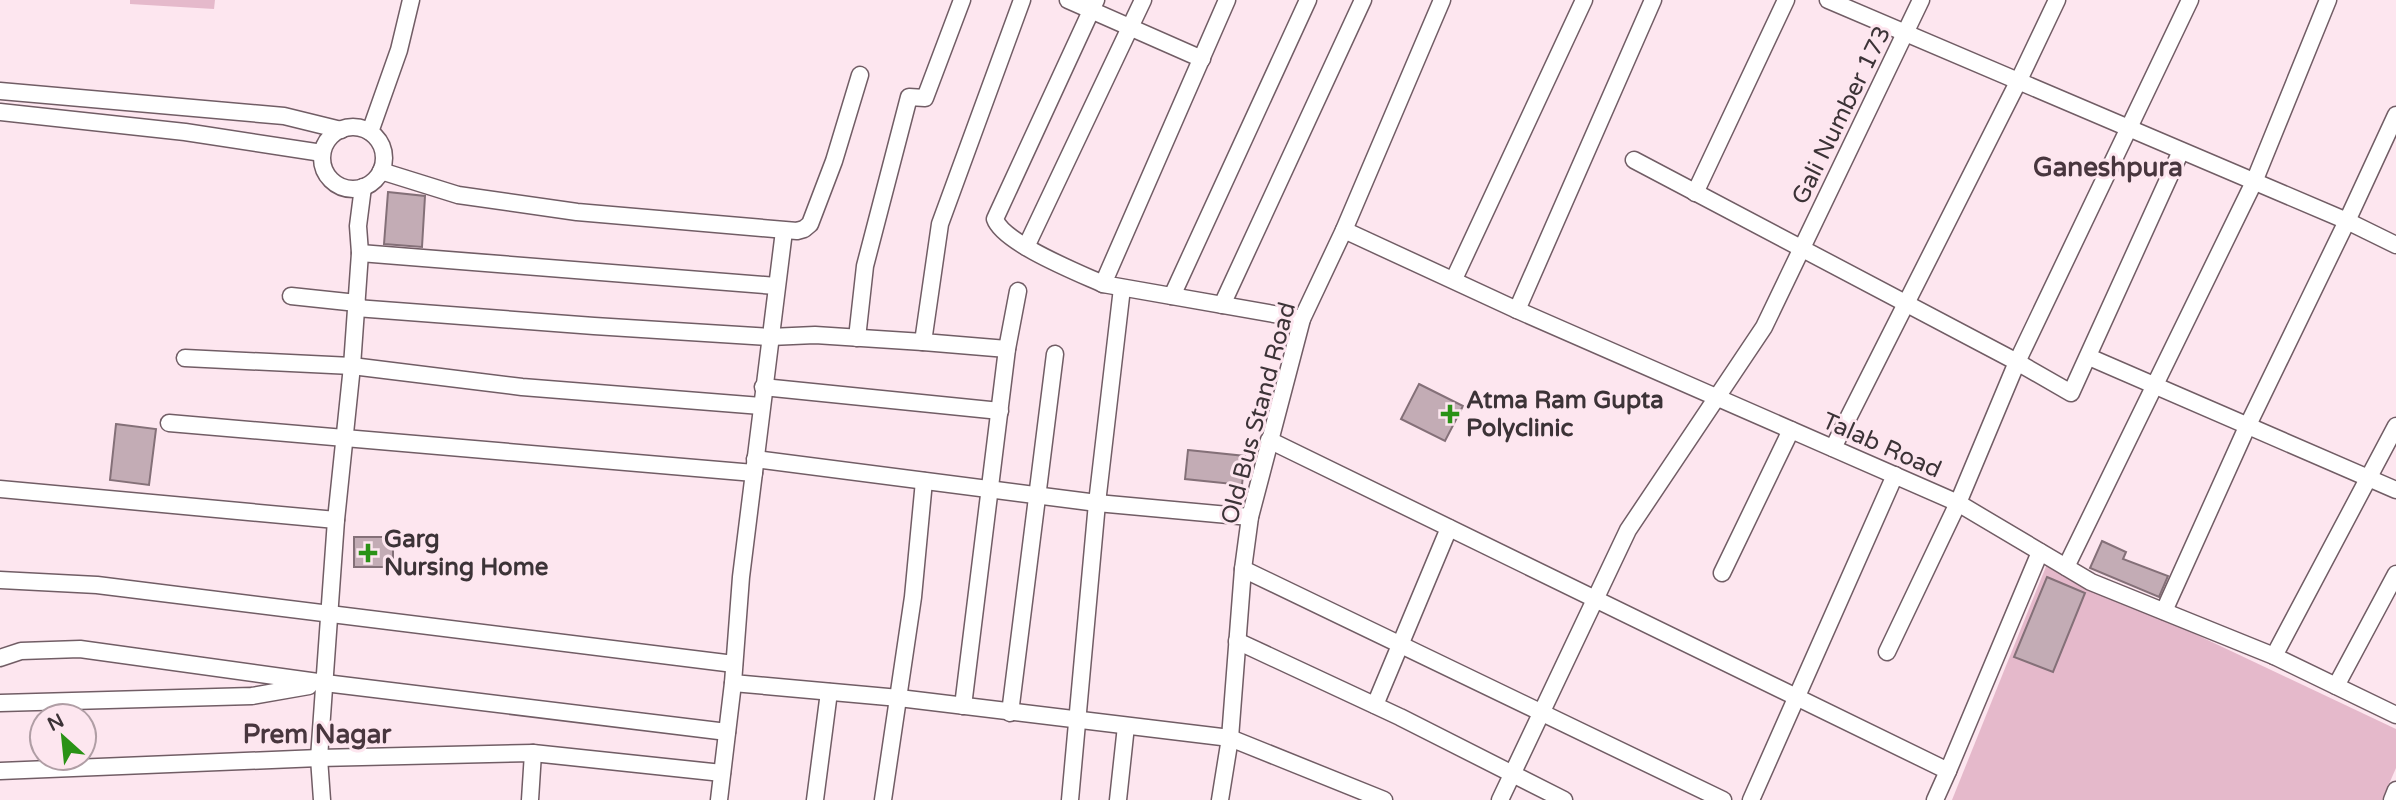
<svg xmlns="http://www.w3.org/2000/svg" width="2396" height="800" font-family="'Varela Round',sans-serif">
	<rect width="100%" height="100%" fill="#fde6ef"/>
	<!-- green -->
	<g fill="#e5b9cb">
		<polygon points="130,0 215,0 214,9 130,4"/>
		<polygon points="2047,564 2396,729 2396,768 2382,800 1952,800"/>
	</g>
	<!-- building -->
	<g fill="#c3acb5" stroke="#847078" stroke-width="2">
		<polygon points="388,192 425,196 422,247 384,244"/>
		<polygon points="1419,384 1463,406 1445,441 1401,419"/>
		<polygon points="116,424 156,429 149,485 110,480"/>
		<polygon points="1188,450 1245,456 1242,485 1185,479"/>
		<rect x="354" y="537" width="39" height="30"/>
		<polygon points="2102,541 2126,552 2123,559 2168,576 2159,597 2090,568"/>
		<polygon points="2047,577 2085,593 2053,672 2014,657"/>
	</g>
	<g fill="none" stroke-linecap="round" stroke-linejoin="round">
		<!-- minor casing -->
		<g stroke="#715d65" stroke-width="19">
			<g id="minor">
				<polyline points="1068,0 1202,59"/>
				<path d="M1096 0 995 219C1003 243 1079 273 1103 284"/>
				<polyline points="1227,0 1103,284 1302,319"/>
				<polyline points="1828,0 2347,221 2396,245"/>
				<polyline points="0,91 284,116 341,130"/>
				<polyline points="0,112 185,132 322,153"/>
				<circle cx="353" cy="158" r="31"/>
				<polyline points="370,132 399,50 411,0"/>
				<polyline points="1634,160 2017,362 2071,393 2181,151"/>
				<polyline points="381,171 458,195 577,212 797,231 804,229 810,224 834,161 860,75"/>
				<polyline points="1695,193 1786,0"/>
				<polyline points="1344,230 1517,310 1958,503 2091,582 2274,656 2396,715"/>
				<polyline points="784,231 741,577 733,683 899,698 1230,738 1384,800"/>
				<polyline points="1026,247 1143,0"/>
				<polyline points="360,253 776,286"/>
				<polyline points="1454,279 1584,0"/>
				<polyline points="291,296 357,303"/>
				<polyline points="1172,296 1308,0"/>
				<polyline points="1222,305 1363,0"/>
				<polyline points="356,308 594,326 770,337 815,335 923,342"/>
				<polyline points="1517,310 1653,0"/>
				<polyline points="857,338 865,266 909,97 925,98 962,0"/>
				<polyline points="1007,349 923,342 940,224 1022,0"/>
				<polyline points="2089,357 2396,490"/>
				<polyline points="185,358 352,366 522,387 761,406"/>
				<polyline points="763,387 1000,411"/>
				<polyline points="169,423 754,473"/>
				<polyline points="1269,440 1948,771 1935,800"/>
				<polyline points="1833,448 2018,82 2057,0"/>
				<polyline points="755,459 1097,503 1250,517"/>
				<polyline points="0,489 336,520"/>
				<polyline points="2066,567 2254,182 2328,0"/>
				<polyline points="1243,569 1723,800"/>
				<polyline points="1722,573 1791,430"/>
				<polyline points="0,580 97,585 734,664"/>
				<polyline points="2164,611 2247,427 2347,221 2396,115"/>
				<polyline points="1237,641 1400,717 1564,800"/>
				<polyline points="1887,652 1958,503 2017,362 2190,0"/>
				<polyline points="2274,656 2396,426"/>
				<polyline points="0,658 21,651 80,649 325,683 727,732"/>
				<polyline points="2336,686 2396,574"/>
				<polyline points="0,703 252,696 309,686"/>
				<polyline points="1375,705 1449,528"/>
				<polyline points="963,706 1007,349 1018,291"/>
				<polyline points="1010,713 1055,354"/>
				<polyline points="0,771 319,758 533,753 722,773"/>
				<polyline points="1948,771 2040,552"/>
				<polyline points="322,800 319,758 336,520 352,366 360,253 358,226 363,187"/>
				<polyline points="530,800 533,753"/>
				<polyline points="719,800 733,683"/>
				<polyline points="815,800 829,692"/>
				<polyline points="883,800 913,597 924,481"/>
				<polyline points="1070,800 1097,503 1122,288"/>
				<polyline points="1118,800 1126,726"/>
				<polyline points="1220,800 1230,738 1243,569 1250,517 1302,319 1344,230 1442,0"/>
				<polyline points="1500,800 1628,530 1764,327 1921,0"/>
				<polyline points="1751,800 1895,475"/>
				<polyline points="2392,800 2396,790"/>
			</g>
		</g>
		<!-- minor -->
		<use href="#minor" stroke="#fff" stroke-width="16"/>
	</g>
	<!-- markers -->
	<g fill="#2a9216" stroke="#fde6ef" stroke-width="2.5">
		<path d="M1446.5 403.5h7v7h7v7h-7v7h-7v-7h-7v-7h7z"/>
		<path d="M364.5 542.5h7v7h7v7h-7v7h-7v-7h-7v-7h7z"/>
	</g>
	<g text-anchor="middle" stroke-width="6" stroke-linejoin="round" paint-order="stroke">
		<!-- street labels -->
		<g font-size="24" fill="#3c3337" stroke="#fde6ef">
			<text transform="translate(1841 115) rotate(-64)" y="8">Gali Number 173</text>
			<text transform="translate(1258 413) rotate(-75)" y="8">Old Bus Stand Road</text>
			<text transform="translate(1882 445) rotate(24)" y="8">Talab Road</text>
		</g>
		<!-- poi labels -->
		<g font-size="24" font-weight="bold" fill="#3c3337" stroke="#fde6ef" text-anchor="start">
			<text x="1466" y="408">Atma Ram Gupta<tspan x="1466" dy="28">Polyclinic</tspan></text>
			<text x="384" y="547">Garg<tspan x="384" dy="28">Nursing Home</tspan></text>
		</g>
		<!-- neighbourhood labels -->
		<g font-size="26" font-weight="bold" fill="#48363e" stroke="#fde6ef">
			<text x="2108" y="176">Ganeshpura</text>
			<text x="317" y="743">Prem Nagar</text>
		</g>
	</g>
	<!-- north arrow -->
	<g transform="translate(63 737) rotate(333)"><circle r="33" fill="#fde6ef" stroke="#b09ea5" stroke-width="2"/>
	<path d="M0-5L12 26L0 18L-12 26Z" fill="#2a9216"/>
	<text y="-10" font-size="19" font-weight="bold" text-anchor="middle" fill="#3c3337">N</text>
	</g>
</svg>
